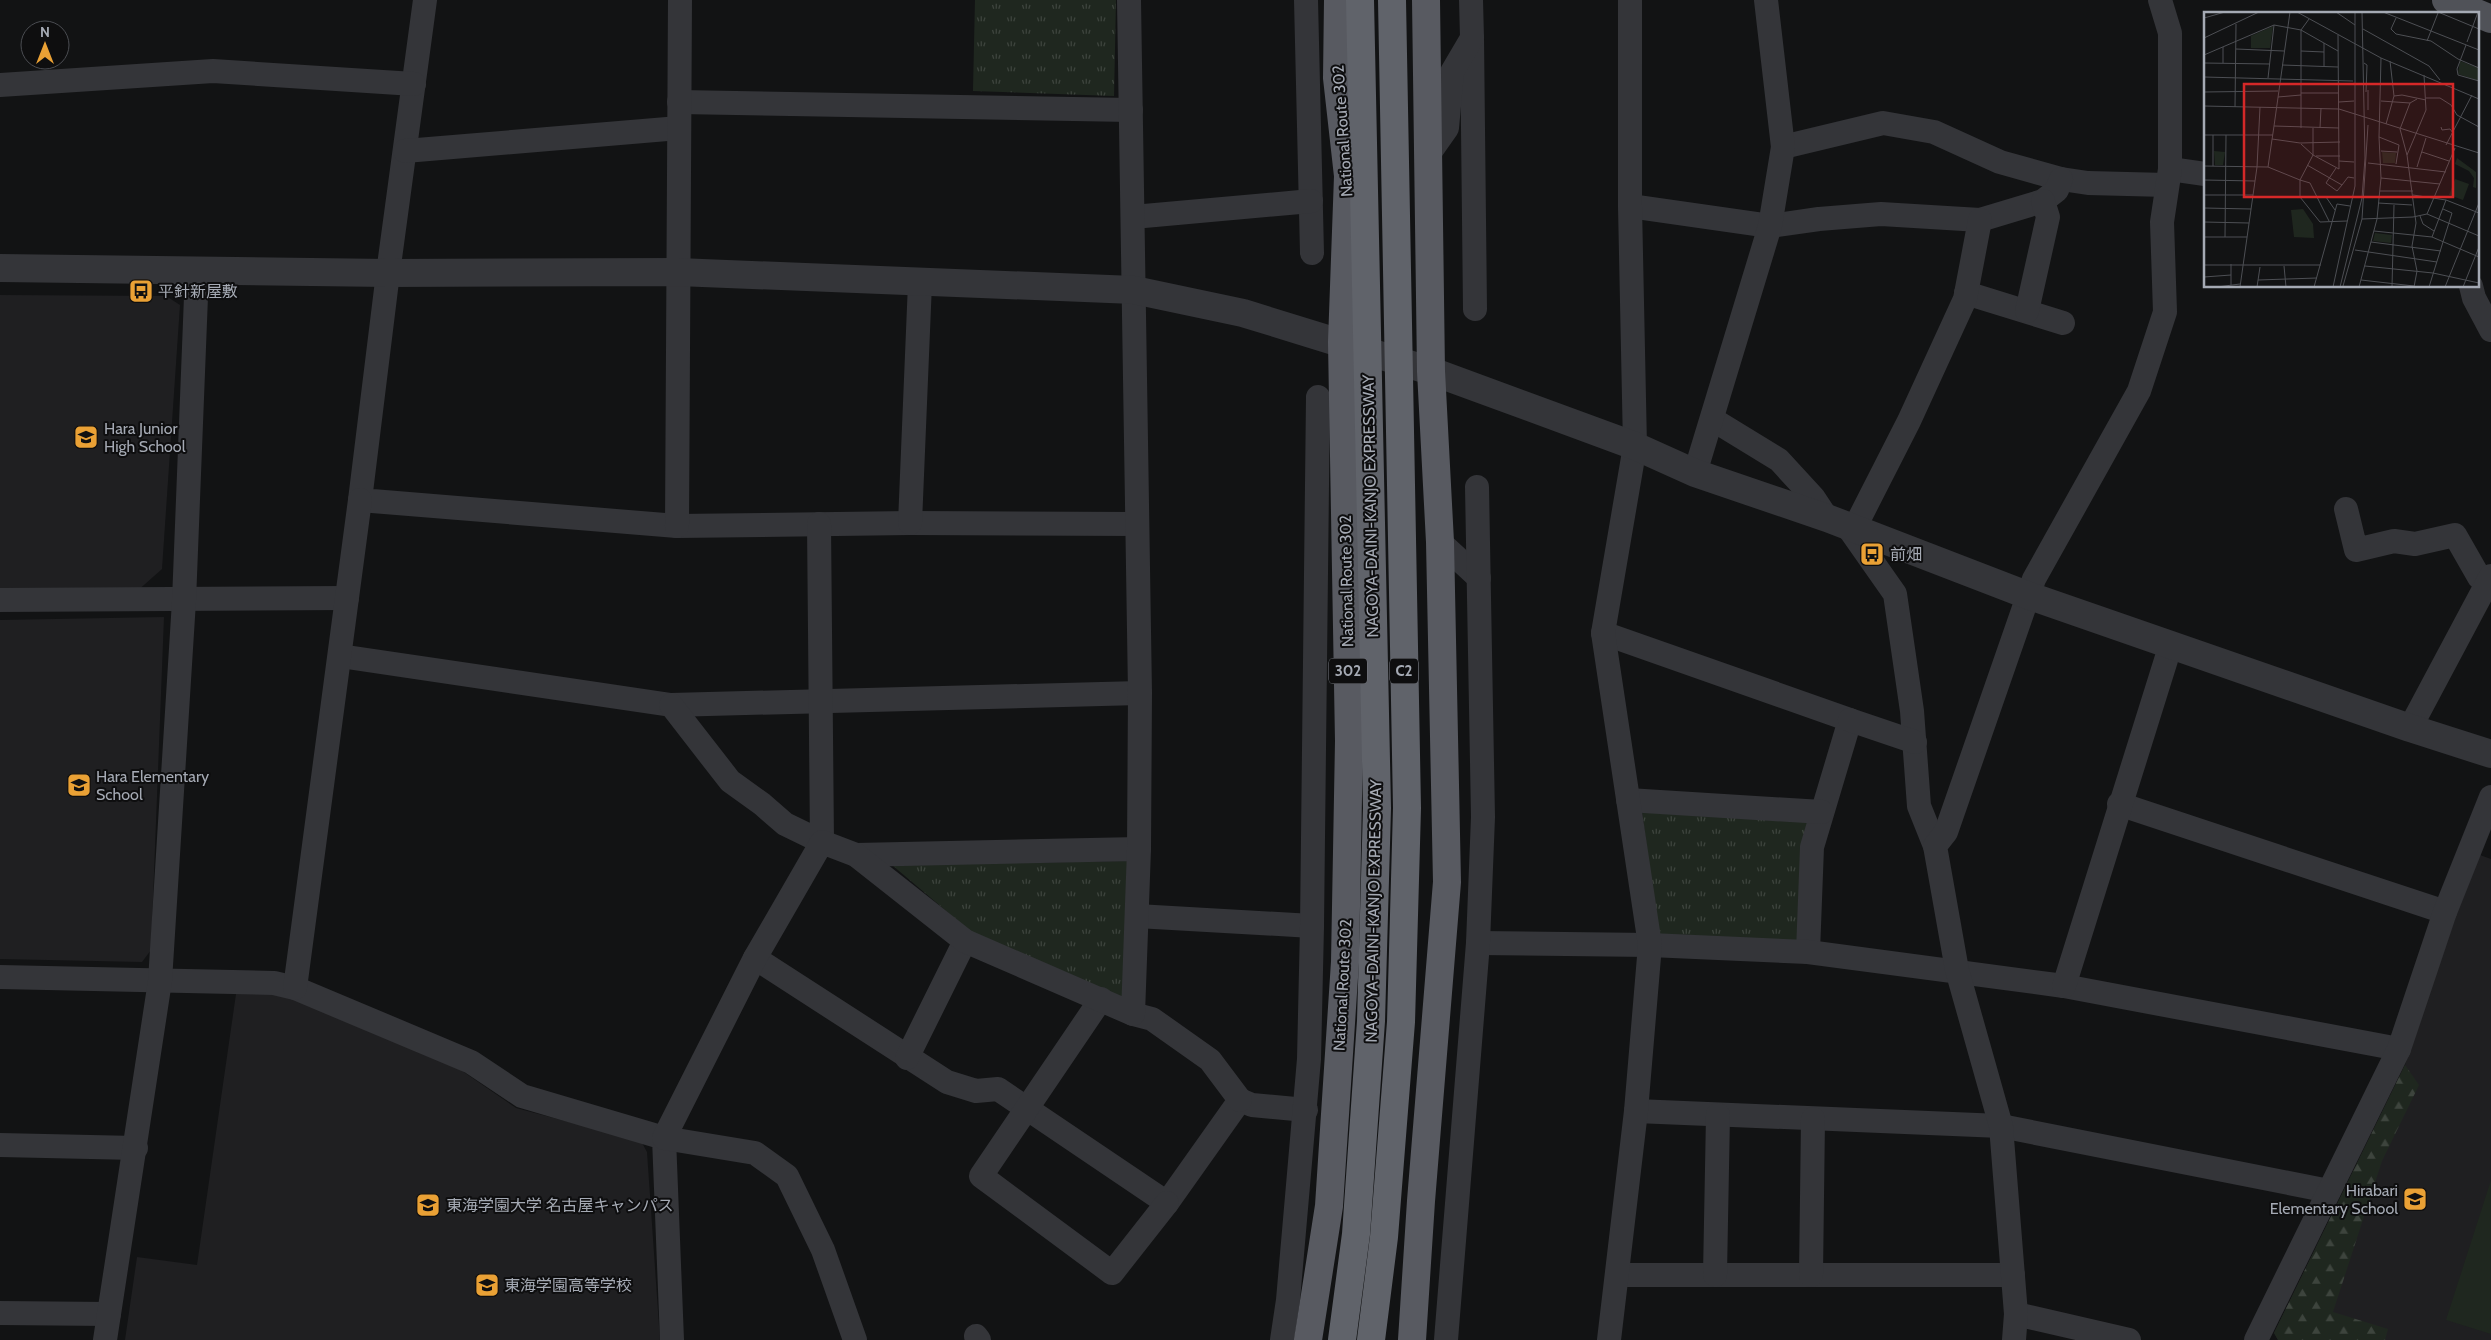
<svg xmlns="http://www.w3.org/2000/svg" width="2491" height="1340" font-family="Cabin,'Noto Sans JP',sans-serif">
	<defs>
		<pattern id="grass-tufts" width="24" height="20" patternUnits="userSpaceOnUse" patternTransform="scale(1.25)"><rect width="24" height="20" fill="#1f271f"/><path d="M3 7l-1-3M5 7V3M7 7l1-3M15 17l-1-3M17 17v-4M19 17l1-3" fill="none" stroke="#3d443d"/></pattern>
		<pattern id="forest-firs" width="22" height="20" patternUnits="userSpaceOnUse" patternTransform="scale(1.25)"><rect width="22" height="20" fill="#1f271f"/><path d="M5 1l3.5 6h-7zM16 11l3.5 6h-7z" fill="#3d443d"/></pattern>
	</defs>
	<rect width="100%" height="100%" fill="#121314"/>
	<!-- built -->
	<g fill="#1f1f21">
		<polygon points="0,295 166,296 180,305 162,569 136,592 0,589"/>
		<polygon points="164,617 151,950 142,962 0,959 0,620"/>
		<polygon points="2477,854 2491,859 2491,1340 2278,1340 2274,1333 2405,1065"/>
		<polygon points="286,993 458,1068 516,1108 641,1141 647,1152 660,1340 125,1340 137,1257 197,1265 236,994"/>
	</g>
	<!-- grass -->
	<g fill="url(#grass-tufts)">
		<polygon points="975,0 1116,0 1114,96 973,91"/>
		<polygon points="1642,811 1808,820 1799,942 1658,935"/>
		<polygon points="1127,861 1124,999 971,932 892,865"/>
	</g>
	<!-- forest -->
	<polygon fill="url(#forest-firs)" points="2405,1065 2419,1085 2382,1161 2333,1312 2388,1329 2385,1340 2278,1340 2274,1333"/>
	<!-- pitch -->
	<polygon fill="#1f271f" points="2491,1180 2491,1334 2446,1320"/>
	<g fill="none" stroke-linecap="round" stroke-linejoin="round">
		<!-- minor -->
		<g stroke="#343539" stroke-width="24">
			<polyline points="425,0 388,273 360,500 677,526 910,523 1136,524"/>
			<polyline points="1306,0 1312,253"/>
			<polyline points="1472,38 1475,309"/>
			<polyline points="0,85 213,71 414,84"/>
			<polyline points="679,102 1131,110"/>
			<polyline points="1783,147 1883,123 1934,132 2000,162 2061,179 2088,183 2167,185"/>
			<polyline points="405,151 679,128"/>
			<polyline points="1428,155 1447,128 1452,72 1472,38 1471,0"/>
			<polyline points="2170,169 2205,174"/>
			<polyline points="1630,206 1770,226 1819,219 1881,214 1980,220 2043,201 2057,190 2061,179"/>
			<polyline points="1133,217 1311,201"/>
			<polyline points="2471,286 2474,298 2491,330"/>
			<polyline points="1966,293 2063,323"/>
			<polyline points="2027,311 2048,217 2043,201"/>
			<polyline points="1712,419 1779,460 1813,497 1827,518"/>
			<polyline points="1695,473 1770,226 1783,147 1766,0"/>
			<polyline points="2346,509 2356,550 2394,541 2415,544 2455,535 2479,577 2487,584"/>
			<polyline points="910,523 920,283"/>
			<polyline points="677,526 680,0"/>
			<polyline points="1848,527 1895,594 1912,711 1919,806 1935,846"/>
			<polyline points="1854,529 1909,421 1965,299 1980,220"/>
			<polyline points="1440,542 1479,578"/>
			<polyline points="0,600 347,598"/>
			<polyline points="1603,633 1850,720 1812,847 1808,952"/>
			<polyline points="340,656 671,705 1140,693"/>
			<polyline points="671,705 730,781 762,804 785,824 822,842 819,524"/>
			<polyline points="1850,720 1915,742"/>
			<polyline points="2410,728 2491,576"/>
			<polyline points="1628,800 1822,812"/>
			<polyline points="2119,804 2445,912"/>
			<polyline points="856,855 1139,849"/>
			<polyline points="1137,916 1312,926"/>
			<polyline points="1478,943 1650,945 1808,952 2064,986 2399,1049"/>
			<polyline points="755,958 947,1082 976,1091 998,1089 1167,1203 1240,1100 1252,1105 1306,1110"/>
			<polyline points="0,977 274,983 295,988 471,1062 522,1096 664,1138 672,1340"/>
			<polyline points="2064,986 2171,644"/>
			<polyline points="295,988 360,500"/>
			<polyline points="1101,999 981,1176 1112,1273 1167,1203"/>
			<polyline points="1133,1014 1152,1019 1210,1060 1240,1100"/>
			<polyline points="907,1058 965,941"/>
			<polyline points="1636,1111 2001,1126 2329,1191"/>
			<polyline points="0,1145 136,1148"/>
			<polyline points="1617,1275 2013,1275"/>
			<polyline points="1715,1275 1718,1115"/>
			<polyline points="1811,1275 1813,1119"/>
			<polyline points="0,1313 109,1314"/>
			<polyline points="2016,1314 2129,1340"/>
			<polyline points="976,1336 979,1340"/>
			<polyline points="105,1340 160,981 184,601 197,271"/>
			<polyline points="855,1340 823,1250 787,1176 755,1153 664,1138 755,958 822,842 856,855 965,941 1133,1014 1139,849 1140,693 1129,0"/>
			<polyline points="1282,1340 1288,1300 1309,1059 1312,926 1318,397"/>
			<polyline points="1446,1340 1478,943 1483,817 1477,487"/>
			<polyline points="1609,1340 1636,1111 1650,945 1603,633 1635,446 1630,206 1630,0"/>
			<polyline points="2014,1340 2016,1314 2001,1126 1957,970 1935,846 1946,832 2034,579 2139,391 2165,312 2162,222 2170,169 2170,33 2160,0"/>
			<polyline points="2256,1340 2399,1049 2445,912 2491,797"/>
		</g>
		<!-- tertiary -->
		<polyline stroke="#343539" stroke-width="28" points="0,268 388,273 678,272 1134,290 1243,313 1431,371 1635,446 1695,473 1827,518 2027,595 2410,728 2491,754"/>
		<!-- primary -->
		<polyline stroke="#505258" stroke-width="28" points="2446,0 2491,19"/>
		<!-- trunk -->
		<g stroke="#585a61" stroke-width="28">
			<polyline points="1308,1340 1329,1206 1345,962 1349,741 1342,342 1348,176 1337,78 1338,0"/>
			<polyline points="1412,1340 1421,1201 1447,882 1440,542 1431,371 1426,0"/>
		</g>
		<!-- motorway-bridge -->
		<g stroke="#60636a" stroke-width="28">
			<polyline points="1342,1340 1356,1234 1371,1021 1377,808 1360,0"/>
			<polyline points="1371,1340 1384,1237 1401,1022 1407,808 1392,0"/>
		</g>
	</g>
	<!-- icons -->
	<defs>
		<g id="bus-square" transform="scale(1.25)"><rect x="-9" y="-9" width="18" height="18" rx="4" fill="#eaa135" stroke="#0e0e0f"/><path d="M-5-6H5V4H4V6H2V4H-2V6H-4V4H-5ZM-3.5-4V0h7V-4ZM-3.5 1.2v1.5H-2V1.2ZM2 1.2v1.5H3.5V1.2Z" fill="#111"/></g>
		<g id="school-square" transform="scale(1.25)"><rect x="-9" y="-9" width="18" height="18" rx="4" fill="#eaa135" stroke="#0e0e0f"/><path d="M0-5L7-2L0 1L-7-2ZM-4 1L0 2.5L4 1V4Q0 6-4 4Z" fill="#111"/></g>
		<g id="university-square" transform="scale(1.25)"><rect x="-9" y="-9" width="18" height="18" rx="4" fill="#eaa135" stroke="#0e0e0f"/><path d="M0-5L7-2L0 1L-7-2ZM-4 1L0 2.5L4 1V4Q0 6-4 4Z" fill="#111"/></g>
	</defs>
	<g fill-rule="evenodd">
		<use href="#bus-square" x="141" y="291"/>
		<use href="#school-square" x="86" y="437"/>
		<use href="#bus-square" x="1872" y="554"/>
		<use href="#school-square" x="79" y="785"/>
		<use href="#school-square" x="2415" y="1199"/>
		<use href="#university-square" x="428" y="1205"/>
		<use href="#school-square" x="487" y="1285"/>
	</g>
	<g text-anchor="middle" stroke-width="4" stroke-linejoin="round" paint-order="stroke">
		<!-- shield labels -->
		<g fill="#0e0e0f" stroke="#787b82" stroke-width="1">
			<rect x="1329" y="658.5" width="38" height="25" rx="4"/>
			<rect x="1390" y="658.5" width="28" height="25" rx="4"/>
		</g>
		<g font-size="15" font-weight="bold" fill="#a5aab4">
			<text x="1348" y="676">302</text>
			<text x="1404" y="676">C2</text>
		</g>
		<!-- street labels -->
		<g font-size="16" fill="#a5aab4" stroke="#0e0e0f">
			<text transform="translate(1342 131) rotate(-94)" y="6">National Route 302</text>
			<text transform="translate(1370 506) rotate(-91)" y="6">NAGOYA-DAINI-KANJO EXPRESSWAY</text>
			<text transform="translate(1346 581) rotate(-91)" y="6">National Route 302</text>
			<text transform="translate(1373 911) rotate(-89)" y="6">NAGOYA-DAINI-KANJO EXPRESSWAY</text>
			<text transform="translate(1342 985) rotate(-87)" y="6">National Route 302</text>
		</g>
		<!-- poi labels -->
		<g font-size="16" fill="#a5aab4" stroke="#0e0e0f" text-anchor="start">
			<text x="158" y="297">平針新屋敷</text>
			<text x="104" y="434">Hara Junior<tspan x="104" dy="18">High School</tspan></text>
			<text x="1890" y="560">前畑</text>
			<text x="96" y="782">Hara Elementary<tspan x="96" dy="18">School</tspan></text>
			<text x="2398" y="1196" text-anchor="end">Hirabari<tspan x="2398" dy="18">Elementary School</tspan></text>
			<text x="446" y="1211">東海学園大学 名古屋キャンパス</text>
			<text x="504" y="1291">東海学園高等学校</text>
		</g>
	</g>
	<!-- overview -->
	<g transform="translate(2204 12)">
		<rect width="275" height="275" fill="#121314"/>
		<path d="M69 14 66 36H47V24ZM256 49 275 56V69L254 62ZM10 139 21 140 19 153H11ZM178 140 192 141 191 151H179ZM171 221 188 223 187 231 169 229Z" fill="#1f271f"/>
		<path d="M253 146 272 160V176L269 175 270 166 265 159 251 152Z" fill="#1f271f"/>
		<path d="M251 167 265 172 259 188 245 183ZM99 197 109 212 110 226 90 225 87 198Z" fill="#1f271f"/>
		<path fill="none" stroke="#4d4f54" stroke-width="1" d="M86 0 70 114 135 116M93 0 177 46 275 87M132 0 151 13M179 0 275 38M234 0 275 17M0 6 21 0M192 6 187 17 192 22 227 29 254 47 275 56M159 17 225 54 236 68M0 26 55 0M223 29 234 1M263 30 274 0M120 31V54M262 33 253 57 254 63 275 69M32 37 80 39M97 39 120 40M0 43 70 13 97 18 134 39M0 51 66 52M19 51V35M160 51 163 53 162 80M78 53 134 55M0 65 149 69M64 66 70 13M164 78V98M0 80 74 79M97 81H135M190 84 198 83 222 88M74 85 97 83M222 86H236L247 93 253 103 275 115M177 89 206 91 213 87M135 90 150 89M0 94 135 97 275 141M31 95 32 12M182 112 190 84 186 49M237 115 238 118 246 117 249 121M97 116V18L105 7M109 116V143M116 116 117 96M196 117 203 143M196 117 206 91M0 123H69M9 123V154M175 125 195 133 192 152M68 127 96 131 136 130M97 132 109 143M242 133 268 83M177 139 193 140M218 140 245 149M112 144H136M135 149 150 150M164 151 242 160M103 153 138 173 144 165 150 166M0 154 64 155 96 168V185L116 210 143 209M64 155 70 114M213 155 222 126M132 156 122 171 133 179 138 173M177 166 236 172M0 168 51 169M176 179H209M0 183H49M209 183 242 188 275 201M122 185 131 198M174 191 208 193M0 196 47 197M223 202 251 136M216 204 219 212 230 219M158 207 209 205 223 202 275 224M125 209 106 171 96 168 109 143 135 157 134 23M0 210 45 211M170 219 228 225 275 245M0 225H43M21 225 22 123M228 225 242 188M167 230 237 239M151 238 233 250M0 253H117M80 254 82 275M161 254 229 261 275 271M0 265 27 263M54 268 113 266M157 268 210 274M27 273V252M139 274 158 207 164 113M13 275 36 272M36 275 53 155 56 95M53 275 56 255M110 275 133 192 146 194M129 275 151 174V0M136 275 158 186 161 146 158 0M155 275 173 207 177 166 175 125 177 46M188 275 190 193M210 275 213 259 208 234 212 211 203 143 222 98 220 63M225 275 248 201 239 197M241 275 275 191M259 275 275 235"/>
		<path fill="#d62828" fill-opacity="0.15" stroke="#d62828" stroke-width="2.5" d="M40 72H249V185H40Z"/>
		<rect width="275" height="275" fill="none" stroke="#a5aab4" stroke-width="2.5"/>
	</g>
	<!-- north arrow -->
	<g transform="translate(45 45)"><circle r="24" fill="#0e0e0f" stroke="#4a4c51"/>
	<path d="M0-4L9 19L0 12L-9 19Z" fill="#eaa135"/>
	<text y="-8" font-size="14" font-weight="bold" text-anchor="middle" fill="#a5aab4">N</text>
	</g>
</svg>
